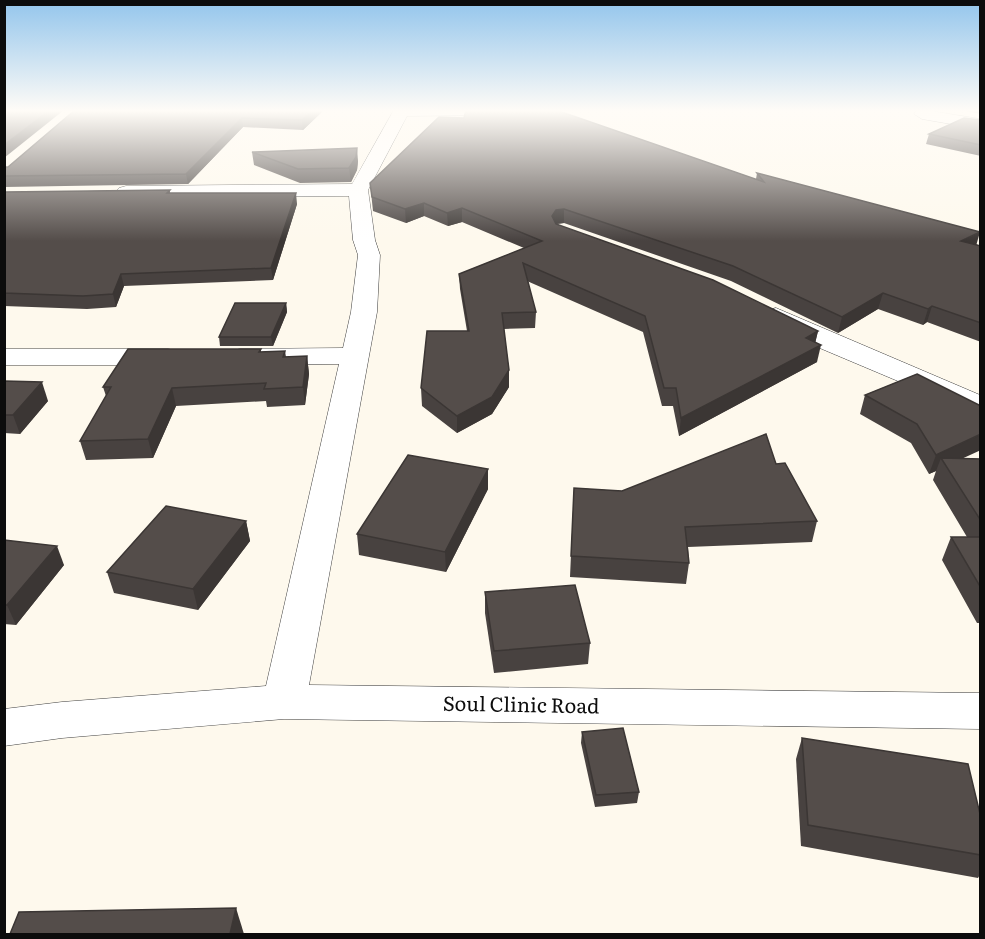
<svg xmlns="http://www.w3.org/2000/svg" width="985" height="939" font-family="Literata,serif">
	<rect width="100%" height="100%" fill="#fef9ed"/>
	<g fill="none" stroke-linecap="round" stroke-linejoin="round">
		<!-- street casing -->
		<g stroke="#3f3f3f" stroke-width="1">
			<g id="street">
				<polygon points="394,110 502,110 494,115 407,116 368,190 375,240 380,255 377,312 309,685 980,693 980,729 284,719 62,738 4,746 4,709 62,702 266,686 339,364 240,365 230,363 226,357 230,351 240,349 343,348 351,312 358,255 353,240 349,196 126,198 119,196 116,192 119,188 126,186 352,184"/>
				<polygon points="925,110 980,119 980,129 922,119 914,114 916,111"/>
				<polygon points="776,308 980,395 980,414 969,411 822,349 767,321 763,316 767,311"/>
				<polygon points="4,349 168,349 178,351 182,357 178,363 168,365 4,365"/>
			</g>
		</g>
		<!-- street -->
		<use href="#street" fill="#fff" fill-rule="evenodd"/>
	</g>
	<!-- wall -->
	<g fill="#484240">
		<polygon points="75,110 324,110 303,130 243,127 188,184 4,187 4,176 8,167"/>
		<polygon points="960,110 981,110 981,114"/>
		<polygon points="981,120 981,156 926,144 929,134"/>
		<polygon points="252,152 358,161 357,170 351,182 300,183 254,165"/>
		<polygon points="757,173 981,246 981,342 927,322 923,325 878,309 838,333 731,281 564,223 556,224 818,331 815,343 817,362 679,436 673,406 662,406 643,332 527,281 536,312 535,328 504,329 509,370 509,387 492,414 457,433 422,406 421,388 467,331 460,289 459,274 524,248 462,222 448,226 424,216 406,223 373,211 370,183 756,179"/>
		<polygon points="170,190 170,193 297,204 273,280 124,286 116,307 87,309 4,306 4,192"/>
		<polygon points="286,303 287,312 273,346 220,346 219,337"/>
		<polygon points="261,349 261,352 285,351 286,357 307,356 309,374 305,405 267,407 266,401 176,406 153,458 86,460 80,441 106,396 103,387"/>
		<polygon points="917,374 963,458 981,459 981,623 977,623 942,560 951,537 967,537 933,480 936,471 929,474 911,443 860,414 865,395"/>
		<polygon points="4,381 48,401 20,434 4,433"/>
		<polygon points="776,464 817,521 812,542 688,547 689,563 686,584 570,577 574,488 622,491"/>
		<polygon points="488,469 488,489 446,572 359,555 357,534"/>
		<polygon points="246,521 250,541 198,610 114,593 107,572"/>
		<polygon points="4,540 64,565 16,625 4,624"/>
		<polygon points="485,592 590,643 588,664 494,673 485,613"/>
		<polygon points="582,732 639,792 637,803 595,807 581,743"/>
		<polygon points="802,738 981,818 981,873 978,878 801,846 796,759"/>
	</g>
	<!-- shaded-wall -->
	<g fill="#3b3634">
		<polygon points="50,110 64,110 4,158 4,145"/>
		<polygon points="313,110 324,110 303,130 302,120"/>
		<polygon points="242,118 243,127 188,184 186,174"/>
		<polygon points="357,148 358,161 357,170 351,182 349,168"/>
		<polygon points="296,193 297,204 273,280 271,268"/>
		<polygon points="424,203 424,216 406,223 405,209"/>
		<polygon points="462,208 462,222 448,226 447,213"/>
		<polygon points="564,209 564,223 556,224 552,216 556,210"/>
		<polygon points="980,232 976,246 961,241"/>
		<polygon points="121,274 124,286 116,307 113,294"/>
		<polygon points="883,293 878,309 838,333 842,317"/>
		<polygon points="286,303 287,312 273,346 271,337"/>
		<polygon points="932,306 927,322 923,325 928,309"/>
		<polygon points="818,331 814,348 806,338"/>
		<polygon points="821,345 817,362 679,436 681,418"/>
		<polygon points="307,356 309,374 305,405 303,387"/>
		<polygon points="509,370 509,387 492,414 457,433 457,416"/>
		<polygon points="42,382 48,401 20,434 13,415"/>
		<polygon points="172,388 176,406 153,458 148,439"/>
		<polygon points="981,434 981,450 946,466 941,458 936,471 929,474 936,455"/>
		<polygon points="488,469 488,489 446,572 445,552"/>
		<polygon points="246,521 250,541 198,610 193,589"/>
		<polygon points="57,546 64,565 16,625 7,605"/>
		<polygon points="236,908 244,934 230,934"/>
	</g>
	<!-- building -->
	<g fill="#544d4a" stroke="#3b3634" stroke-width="1.5">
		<polygon points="4,110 50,110 4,145"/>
		<polygon points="75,110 313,110 302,120 242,118 186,174 4,176 4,167 8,167"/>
		<polygon points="466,110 556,110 764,182 757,173 980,232 961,241 981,246 981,323 932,306 928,309 883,293 842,317 733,266 564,209 556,210 552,216 556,224 713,280 818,331 806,338 821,345 681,418 676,388 664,388 645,316 523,263 536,312 502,313 509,370 492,397 457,416 421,388 427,331 469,331 459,274 542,241 462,208 447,213 424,203 405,209 372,197 370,183 439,117 464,118"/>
		<polygon points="964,118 981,120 981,145 929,134"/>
		<polygon points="357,148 356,157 349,168 298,169 252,152"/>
		<polygon points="170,190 167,193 296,193 271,268 121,274 113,294 83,296 4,293 4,192"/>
		<polygon points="235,303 286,303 271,337 219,337"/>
		<polygon points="128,349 261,349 259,352 285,351 283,357 307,356 303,387 264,389 266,383 172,388 148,439 80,441 111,387 103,387"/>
		<polygon points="917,374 981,406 981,434 936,455 917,424 865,395"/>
		<polygon points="4,381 42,382 13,415 4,415"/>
		<polygon points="766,434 776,464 785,463 817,521 685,527 689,563 571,556 574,488 622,491"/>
		<polygon points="408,455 488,469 445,552 357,534"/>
		<polygon points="941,458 981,459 981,521"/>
		<polygon points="166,506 246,521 193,589 107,572"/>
		<polygon points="951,537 981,537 981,588"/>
		<polygon points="4,540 57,546 7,605 4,605"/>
		<polygon points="575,585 590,643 494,651 485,592"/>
		<polygon points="623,728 639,792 596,795 582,732"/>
		<polygon points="802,738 968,764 981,818 981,855 808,825"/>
		<polygon points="236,908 230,934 10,934 19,912"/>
	</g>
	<!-- sky -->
	<linearGradient id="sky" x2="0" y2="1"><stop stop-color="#93c5ec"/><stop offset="0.46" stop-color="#fffcf7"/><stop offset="1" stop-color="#fffcf7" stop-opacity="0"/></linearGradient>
	<rect width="985" height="241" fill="url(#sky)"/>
	<g text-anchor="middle" stroke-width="6" stroke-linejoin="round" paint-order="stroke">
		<!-- near-street labels -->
		<g font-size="20" fill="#0c0c0c" stroke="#fff">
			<text transform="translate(521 705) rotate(1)" y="7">Soul Clinic Road</text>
		</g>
	</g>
	<!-- border -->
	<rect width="985" height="939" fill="none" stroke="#0c0c0c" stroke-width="12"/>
</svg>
